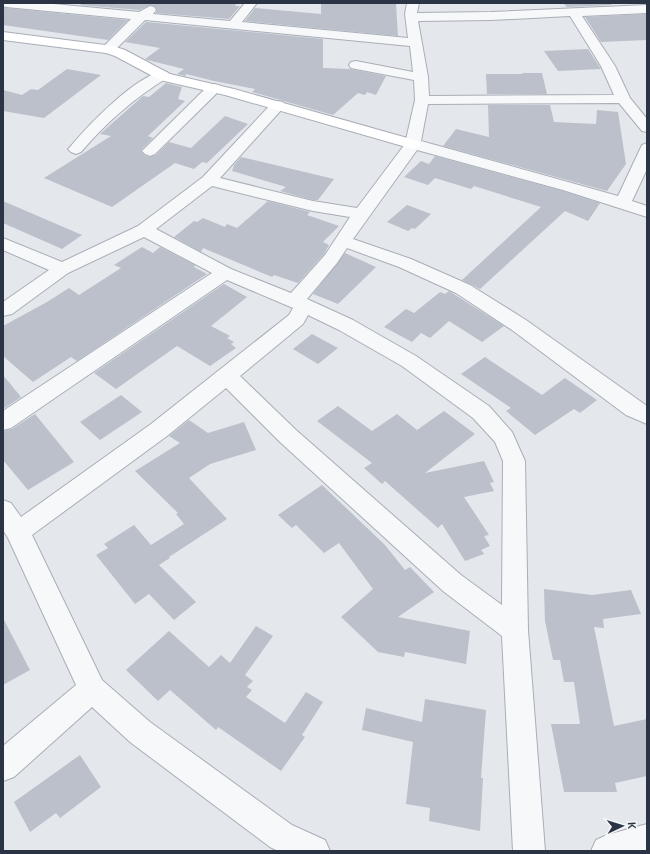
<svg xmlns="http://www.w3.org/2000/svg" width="650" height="854" font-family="Cabin,sans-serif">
	<rect width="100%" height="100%" fill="#e4e7ec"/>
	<!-- building -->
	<g fill="#bbc0ca">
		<polygon points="83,3 237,3 235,6 240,6 229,19 156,13 157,9 154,6 150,5 139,10 80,5"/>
		<polygon points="321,3 396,4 398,36 245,21 255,8 321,14"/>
		<polygon points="563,3 610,3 612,5 567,7"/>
		<polygon points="3,8 6,8 128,20 108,40 3,25"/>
		<polygon points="647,14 647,40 601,42 585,17"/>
		<polygon points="146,22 323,39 323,68 350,69 386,76 376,95 367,92 365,95 358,93 333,115 252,92 255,89 214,81 186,74 186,76 177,74 184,69 147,60 145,59 160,48 125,42"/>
		<polygon points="588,49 601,69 558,71 544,51"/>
		<polygon points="67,69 101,75 44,118 3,111 3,90 22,95 31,89 38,90"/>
		<polygon points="522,73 542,73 547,94 487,94 486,74 523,74"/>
		<polygon points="166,83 182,87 178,99 185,101 148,136 153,138 141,150 144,155 149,157 156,155 169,142 191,148 225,116 248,124 207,163 202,162 194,169 175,163 112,207 44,178 111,136 100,134 143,96 149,97"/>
		<polygon points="488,105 550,105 554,122 596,124 597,110 618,112 626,164 607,191 443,146 456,129 489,137"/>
		<polygon points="435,156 563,191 600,203 588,221 565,211 480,289 462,280 541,207 474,186 471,189 435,178 428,185 404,177 421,161 429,164"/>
		<polygon points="241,157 334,179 318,200 313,200 280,191 286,187 232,171 234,165"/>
		<polygon points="3,201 82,235 62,249 3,223"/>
		<polygon points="268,201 310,212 307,215 339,226 323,242 329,245 324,254 298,283 274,275 272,277 203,248 201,252 174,237 194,221 197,222 203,218 225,227 227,224 237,228"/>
		<polygon points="407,205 431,214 415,229 412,228 408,231 387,222"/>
		<polygon points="142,247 153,253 160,247 195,265 194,267 207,274 77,361 71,357 33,382 3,356 3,326 47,302 69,288 79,295 121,268 114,265"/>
		<polygon points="345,253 376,267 338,304 313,294"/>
		<polygon points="224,284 247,297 211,326 230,336 227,338 234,342 231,344 236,348 210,366 177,346 116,389 94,373"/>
		<polygon points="449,291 504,326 482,342 449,321 430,338 421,333 412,342 384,327 406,309 414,313 440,292 445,294"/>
		<polygon points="312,334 338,348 318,364 293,349"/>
		<polygon points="485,357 542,395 565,378 597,400 580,413 574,409 535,435 506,411 511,408 461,374"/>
		<polygon points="3,375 21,397 3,409"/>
		<polygon points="121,395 142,412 100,440 80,422"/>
		<polygon points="338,406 372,431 397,414 417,430 444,411 475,434 425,473 484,461 494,482 490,483 494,491 464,497 489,535 484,536 490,546 481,550 484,554 465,561 442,524 438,528 385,481 382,484 364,468 372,463 317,421"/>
		<polygon points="35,414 74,462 28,490 3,460 3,431 12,429"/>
		<polygon points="189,420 208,433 244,422 256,450 210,464 189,478 227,519 169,557 170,558 159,565 196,602 174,620 149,594 135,604 96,555 108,548 104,544 134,525 151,545 184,524 176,514 178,513 135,471 180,443 169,436"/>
		<polygon points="322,485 385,545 405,570 410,567 434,592 398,617 470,631 466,664 405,652 404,657 378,652 341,617 373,589 339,543 324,553 296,525 292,528 278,515"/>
		<polygon points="544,589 592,595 631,590 641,614 603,619 604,628 594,627 614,726 647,719 647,776 615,783 617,792 564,792 551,724 580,724 574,682 564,682 560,660 553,660 545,621"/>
		<polygon points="3,618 30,670 3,685"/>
		<polygon points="256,626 273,636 245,675 253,681 247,687 252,690 246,697 285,723 306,692 323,702 302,735 305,737 281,771 218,727 216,730 170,690 158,701 126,670 169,631 209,667 221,655 230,663"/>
		<polygon points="425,699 486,710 481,778 483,778 480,831 429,821 430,808 406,804 413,742 362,730 366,708 422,722"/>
		<polygon points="80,755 101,787 60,818 56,813 30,832 14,802"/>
	</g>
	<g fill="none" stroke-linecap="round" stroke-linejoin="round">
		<!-- street casing -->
		<g stroke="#a9aeb7" stroke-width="2">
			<g id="street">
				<path d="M3 3H43L139 12 150 6 154 7 156 10 153 14 230 21 245 3H257L242 22 408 38 405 14 407 3H419L417 13 491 12 647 5V13L582 16 615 66 630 98 647 119V132L642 131 619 103 428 104 421 141 618 196 642 145 647 143V169L632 201 647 206V217L563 190 417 150 353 239 411 259 470 285 526 320 647 406V424L626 415 512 330 456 293 399 267 347 248 337 263 307 299 353 320 416 356 489 406 512 432 525 461 528 630 545 851H513L502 636 443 591 280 442 226 388 167 436 32 535 102 680 150 722 292 825 325 840 330 851H278L270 847 130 742 92 707 14 777 3 781V746L76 685 8 538 3 530V500L11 503 21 517 151 424 289 315 293 308 227 280 11 428 3 430V411L212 273 144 237 68 273 12 314 3 316V302L49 270 3 250V238L62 262 138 226 203 177 273 102 278 101 283 102 285 105 283 108 220 178 313 201 357 208 405 144 415 100 414 80 356 69 351 68 349 65 351 62 356 61 413 72 410 46 145 20 113 52H103L101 49 131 19 6 7 3 6ZM570 16 601 66 614 95 429 96 428 77 418 21 491 20ZM212 186 313 211 350 217 325 255 291 293 231 269 156 229ZM308 315 339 330 402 366 473 418 495 442 503 461 502 605 461 575 296 430 240 376 303 324Z"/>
				<path d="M162 71 167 72 169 75 167 78C134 98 106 123 81 152L76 154 71 152 68 149 71 146C89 124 134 78 162 71Z"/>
				<polygon points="214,84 219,85 221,88 219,91 155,154 150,156 145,154 142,151 145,148 209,85"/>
				<polygon points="647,824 647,851 591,851 596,840 607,835"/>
			</g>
		</g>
		<!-- secondary casing -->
		<g stroke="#a9aeb7" stroke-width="2">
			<polygon id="secondary" points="3,32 113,46 125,50 170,74 234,89 418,141 421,144 418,147 413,149 225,95 160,80 115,56 106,53 3,40"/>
		</g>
		<!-- street -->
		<use href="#street" fill="#f7f8fa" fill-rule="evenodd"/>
		<!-- secondary -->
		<use href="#secondary" fill="#fff" fill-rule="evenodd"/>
	</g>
	<!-- border -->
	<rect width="650" height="854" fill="none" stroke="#2b3445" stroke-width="8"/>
	<!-- north arrow -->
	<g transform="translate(622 826) rotate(86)" stroke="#f4f6f9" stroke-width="3" paint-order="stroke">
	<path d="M0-3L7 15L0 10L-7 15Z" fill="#2b3445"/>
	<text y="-6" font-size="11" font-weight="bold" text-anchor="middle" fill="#2b3445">K</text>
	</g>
</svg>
